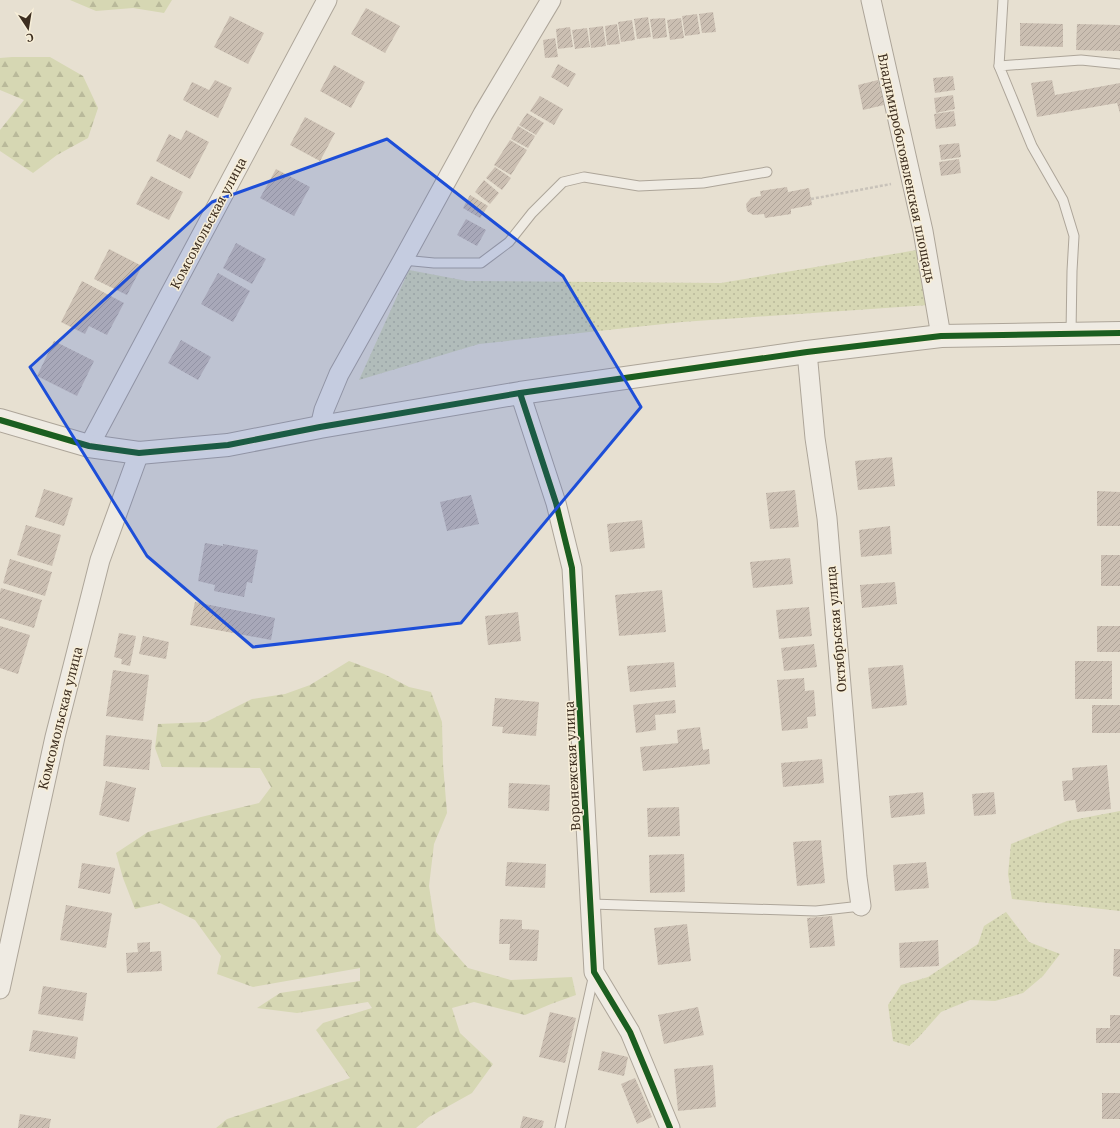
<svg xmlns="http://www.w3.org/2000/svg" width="1120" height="1128" font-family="'Noto Serif',serif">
	<defs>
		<pattern id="grass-dots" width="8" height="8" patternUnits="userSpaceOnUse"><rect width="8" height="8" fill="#d6d7b3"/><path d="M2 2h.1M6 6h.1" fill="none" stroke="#b9b99a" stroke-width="1.8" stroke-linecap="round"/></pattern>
		<pattern id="forest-firs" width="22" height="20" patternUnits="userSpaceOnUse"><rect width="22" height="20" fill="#d6d7b3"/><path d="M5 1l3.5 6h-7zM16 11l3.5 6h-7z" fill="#b9b99a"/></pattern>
		<pattern id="building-hatch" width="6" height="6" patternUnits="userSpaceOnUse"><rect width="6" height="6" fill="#cbbfb2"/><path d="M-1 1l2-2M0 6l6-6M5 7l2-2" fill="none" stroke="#afa499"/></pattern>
	</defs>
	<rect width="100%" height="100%" fill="#e7e0d1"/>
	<!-- grass -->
	<g fill="url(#grass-dots)">
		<polygon points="923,249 929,305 682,322 479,344 359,380 409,270 467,281 721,283"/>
		<polygon points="1120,811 1120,911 1012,899 1008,874 1011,844 1067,821"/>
		<polygon points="1006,912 1029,942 1060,954 1043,976 1023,993 995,1001 970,1000 941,1012 918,1038 909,1046 893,1041 888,1005 901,985 928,977 978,944 984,926"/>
	</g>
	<!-- forest -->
	<g fill="url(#forest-firs)">
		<polygon points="70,0 172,0 164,13 133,8 96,11"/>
		<polygon points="12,57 50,57 83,76 98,108 88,138 57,155 33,173 0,151 0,130 24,100 0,90 0,58"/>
		<polygon points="349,661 384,674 409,687 431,692 442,722 443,764 447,813 434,844 429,886 436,932 468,968 511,980 572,977 576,995 551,1004 525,1015 474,1002 452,1008 460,1033 493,1064 472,1093 429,1117 416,1128 216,1128 227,1119 311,1092 350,1078 316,1030 323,1023 372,1008 368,1002 297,1013 257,1008 280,993 360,981 360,968 253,987 217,974 221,956 195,920 160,903 135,909 123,878 116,853 148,832 201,817 259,803 271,787 260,768 162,767 155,748 158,724 206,722 252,699 285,694 310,685"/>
	</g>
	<!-- building -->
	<g fill="url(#building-hatch)">
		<polygon points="366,8 400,26 385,53 351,34"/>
		<polygon points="713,12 716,32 702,33 699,14"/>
		<polygon points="697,14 700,34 685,36 682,16"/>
		<polygon points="230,16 264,33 248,64 214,47"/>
		<polygon points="648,17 651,37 637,39 634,19"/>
		<polygon points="665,18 667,37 653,39 650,19"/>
		<polygon points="681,18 684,38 670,40 667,20"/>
		<polygon points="632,20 635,40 621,42 618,22"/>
		<polygon points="1020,23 1063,24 1063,47 1020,46"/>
		<polygon points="617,24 620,44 607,45 605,26"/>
		<polygon points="1077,24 1120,25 1120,51 1076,50"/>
		<polygon points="603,26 606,46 591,48 589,28"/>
		<polygon points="570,27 573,47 558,49 556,29"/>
		<polygon points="587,28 590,47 575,49 572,30"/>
		<polygon points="555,38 558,57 545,58 543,40"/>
		<polygon points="558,64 576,74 568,87 551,77"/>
		<polygon points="334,65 365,82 351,108 320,91"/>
		<polygon points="953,76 955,90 935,93 933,78"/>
		<polygon points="215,80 232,88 218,118 183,100 192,82 209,90"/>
		<polygon points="878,80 884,105 863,110 858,85"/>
		<polygon points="1052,80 1055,95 1120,83 1120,113 1117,103 1037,117 1031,83"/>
		<polygon points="953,95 955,109 936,113 934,98"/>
		<polygon points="540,96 563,109 554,125 530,111"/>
		<polygon points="954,111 956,126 936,129 934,114"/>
		<polygon points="527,113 544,123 536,135 519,125"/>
		<polygon points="305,117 335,133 320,161 290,145"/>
		<polygon points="518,126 535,136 528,148 511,139"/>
		<polygon points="186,130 209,142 190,179 156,161 169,134 181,140"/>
		<polygon points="510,140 527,150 511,175 494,165"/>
		<polygon points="959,143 961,157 941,160 939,145"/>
		<polygon points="959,159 961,173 941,176 939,162"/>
		<polygon points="495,167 511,178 502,190 486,178"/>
		<polygon points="276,169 310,187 294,216 260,198"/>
		<polygon points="151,176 183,192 169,220 136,204"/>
		<polygon points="484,180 499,193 490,204 475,192"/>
		<polygon points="787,187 788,192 809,188 812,205 791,209 791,214 765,218 764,214 753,215 747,211 746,204 751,198 761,196 760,191"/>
		<polygon points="470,195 488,206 480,218 463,208"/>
		<polygon points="466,219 486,230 477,246 457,235"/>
		<polygon points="236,243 266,259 252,284 223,268"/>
		<polygon points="109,249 142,266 127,295 94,279"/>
		<polygon points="218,273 250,291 233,322 201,304"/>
		<polygon points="82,281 124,303 107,335 89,326 85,334 61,322"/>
		<polygon points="181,340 211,357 198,380 168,363"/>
		<polygon points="54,341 94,361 77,396 37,376"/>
		<polygon points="892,457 895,486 858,490 855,461"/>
		<polygon points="44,489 73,498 64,526 35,517"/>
		<polygon points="795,490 799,527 770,529 766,493"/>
		<polygon points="1097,491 1120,492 1120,526 1097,526"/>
		<polygon points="471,495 479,524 447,531 440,502"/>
		<polygon points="642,520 645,548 610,552 607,524"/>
		<polygon points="26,525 61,535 52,566 17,555"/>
		<polygon points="890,526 892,554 861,557 859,530"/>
		<polygon points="205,543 223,546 223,544 258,550 252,583 247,582 244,597 214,591 215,585 198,581"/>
		<rect x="1101" y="555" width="19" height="31"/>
		<polygon points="790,558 793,584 753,588 750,562"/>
		<polygon points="10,559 52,572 45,596 3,583"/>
		<polygon points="895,582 897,604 862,608 860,585"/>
		<polygon points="1,588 42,600 34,628 0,618 0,592"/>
		<polygon points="662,590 666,632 619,636 615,595"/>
		<polygon points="195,602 275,618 271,640 190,625"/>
		<polygon points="809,607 812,636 779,639 776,610"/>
		<polygon points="518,612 521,641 488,645 485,616"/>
		<polygon points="0,626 30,635 18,674 0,668"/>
		<rect x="1097" y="626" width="23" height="26"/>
		<polygon points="119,633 136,636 130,666 121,664 122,659 114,657"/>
		<polygon points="143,636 169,642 166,659 139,654"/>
		<polygon points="814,644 817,667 784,671 781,648"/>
		<rect x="1075" y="661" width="37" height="38"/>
		<polygon points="674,662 676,687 630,692 627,666"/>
		<polygon points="903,665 907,705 872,709 868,668"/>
		<polygon points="113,670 149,675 143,721 106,716"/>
		<polygon points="804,678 805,691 814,690 816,716 807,717 808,728 782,731 777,680"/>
		<polygon points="495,698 539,702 536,736 502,733 503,727 492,726"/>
		<polygon points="675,700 676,713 655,715 656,730 636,733 633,705"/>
		<rect x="1092" y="705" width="28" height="28"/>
		<polygon points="700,727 703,750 709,749 710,764 643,771 640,747 678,743 677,730"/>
		<polygon points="106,735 152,740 149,770 103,766"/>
		<polygon points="822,759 824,783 783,787 781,763"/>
		<polygon points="1107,765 1111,809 1077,812 1075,800 1064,801 1062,781 1073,780 1072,768"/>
		<polygon points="106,781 136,788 129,822 99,815"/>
		<polygon points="509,783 550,785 549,811 508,808"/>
		<polygon points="923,792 925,814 891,818 889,796"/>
		<polygon points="994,792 996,814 974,816 972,794"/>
		<polygon points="679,807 680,836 648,837 647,808"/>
		<polygon points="821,840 825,883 797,886 793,842"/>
		<polygon points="684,854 685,892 650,893 649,855"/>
		<polygon points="507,862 546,864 545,888 505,886"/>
		<polygon points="926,862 929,888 895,891 893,865"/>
		<polygon points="82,863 115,868 110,894 78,888"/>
		<polygon points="66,905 112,913 106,948 60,940"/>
		<polygon points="832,916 835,946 810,948 807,918"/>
		<polygon points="500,919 522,920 522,929 539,930 537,961 509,960 510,944 499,944"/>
		<polygon points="687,924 691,961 658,965 654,928"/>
		<polygon points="938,940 939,966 900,968 899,943"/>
		<polygon points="150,942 150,952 161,951 162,971 127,973 126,953 138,952 137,943"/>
		<polygon points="1114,949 1120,949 1120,977 1113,976"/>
		<polygon points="43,986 87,993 83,1021 38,1014"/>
		<polygon points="698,1007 704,1035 664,1044 658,1015"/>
		<polygon points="550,1012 576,1018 565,1063 539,1057"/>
		<polygon points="1110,1015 1120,1015 1120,1043 1096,1043 1096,1028 1110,1028"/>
		<polygon points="33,1030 78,1037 75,1059 29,1051"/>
		<polygon points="602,1051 628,1057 624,1076 598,1070"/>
		<polygon points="713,1065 716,1107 678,1111 674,1069"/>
		<polygon points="635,1078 652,1117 637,1124 621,1084"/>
		<rect x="1102" y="1093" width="18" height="26"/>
		<polygon points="20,1114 51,1119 49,1128 18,1128"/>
		<polygon points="523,1116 544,1121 542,1128 520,1128"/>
	</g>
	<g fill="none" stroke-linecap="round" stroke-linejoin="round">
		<!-- service casing -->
		<g stroke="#ada599" stroke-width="11">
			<g id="service">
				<polyline points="999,66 1003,0"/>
				<polyline points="403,260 434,263 481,263 509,242 532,213 563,182 584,177 639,186 703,183 767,172"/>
				<polyline points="1071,333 1072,271 1074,236 1063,200 1032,146 999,66 1081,60 1120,64"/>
				<polyline points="591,904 816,911 861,906"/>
				<polyline points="560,1128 594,974"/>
			</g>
		</g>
		<!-- minor casing -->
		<g stroke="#ada599" stroke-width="21">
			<g id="minor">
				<polyline points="871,0 923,231 941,336"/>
				<polyline points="807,352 815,438 827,518 857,877 861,906"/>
				<polyline points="520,393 556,503 572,568 594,972 630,1032 670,1128"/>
				<polyline points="320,427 324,410 339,374 403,260 483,114 551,0"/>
				<polyline points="89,446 327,0"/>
				<polyline points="0,989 55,737 100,560 139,453"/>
			</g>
		</g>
		<!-- tertiary casing -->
		<g stroke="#ada599" stroke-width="24">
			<polyline id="tertiary" points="0,420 89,446 139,453 228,445 320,427 520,393 807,352 941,336 1120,333"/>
		</g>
		<!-- path -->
		<polyline stroke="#c8c2b9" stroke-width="2.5" stroke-dasharray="3 2" stroke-linecap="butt" points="811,199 891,184"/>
		<!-- service -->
		<use href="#service" stroke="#efebe3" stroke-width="9"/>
		<!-- minor -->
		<use href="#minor" stroke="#efebe3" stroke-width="19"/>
		<!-- tertiary -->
		<use href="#tertiary" stroke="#efebe3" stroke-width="22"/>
		<!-- cycleway casing -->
		<g stroke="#f7eed8" stroke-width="8">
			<g id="cycleway">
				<polyline points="520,393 556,503 572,568 594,972 630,1032 670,1128"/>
				<polyline points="0,420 89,446 139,453 228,445 320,427 520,393 807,352 941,336 1120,333"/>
			</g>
		</g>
		<!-- cycleway -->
		<use href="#cycleway" stroke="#1b5e20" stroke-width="6"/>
	</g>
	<!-- marked area -->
	<path fill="#1d4ed8" fill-opacity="0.2" stroke="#1d4ed8" stroke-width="3" stroke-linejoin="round" d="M387 139 563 276 641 407 461 623 253 647 147 556 30 367 212 202Z"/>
	<g text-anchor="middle" stroke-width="3" stroke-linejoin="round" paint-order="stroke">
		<!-- street labels -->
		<g font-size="13" fill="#3d2e20" stroke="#f7eed8">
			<text transform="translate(907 168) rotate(78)" y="5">Владимиробогоявленская площадь</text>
			<text transform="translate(208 223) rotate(-62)" y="5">Комсомольская улица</text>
			<text transform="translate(836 629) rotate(-95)" y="5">Октябрьская улица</text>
			<text transform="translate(60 718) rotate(-76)" y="5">Комсомольская улица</text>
			<text transform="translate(572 766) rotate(-93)" y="5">Воронежская улица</text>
		</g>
	</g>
	<!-- north arrow -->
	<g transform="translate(28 28) rotate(168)" stroke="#f7eed8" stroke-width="3" paint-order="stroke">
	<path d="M0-3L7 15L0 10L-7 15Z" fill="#3d2e20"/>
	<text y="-6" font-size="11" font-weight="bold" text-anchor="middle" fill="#3d2e20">С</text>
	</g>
</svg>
